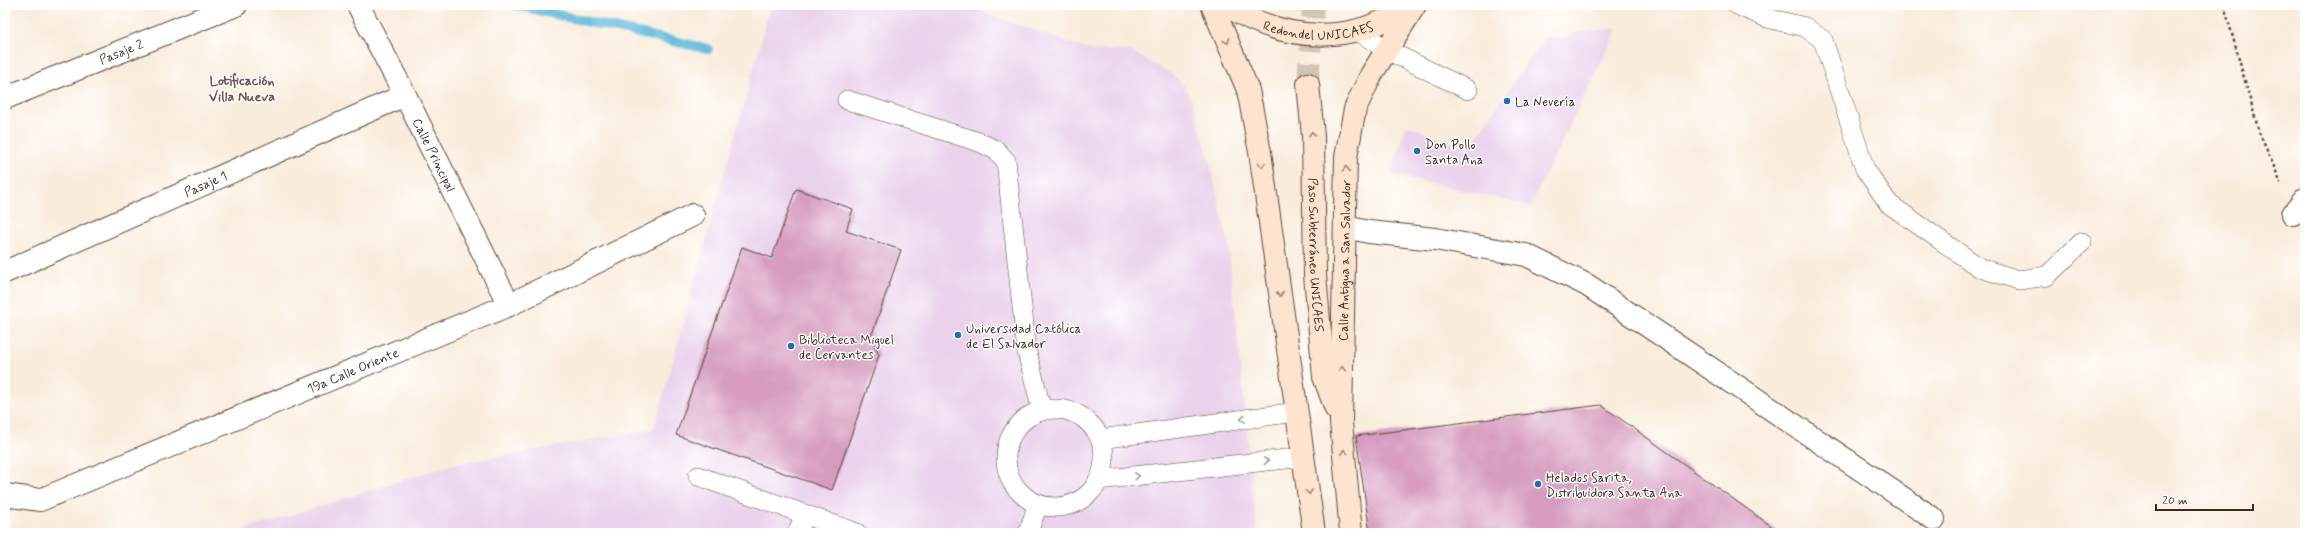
<svg xmlns="http://www.w3.org/2000/svg" width="2310" height="538" font-family="Mynerve,sans-serif">
	<rect width="100%" height="100%" fill="#fff"/>
	<filter id="ink" filterUnits="userSpaceOnUse"><feTurbulence type="fractalNoise" baseFrequency=".025" numOctaves="2"/><feDisplacementMap in="SourceGraphic" scale="8" xChannelSelector="R" yChannelSelector="G"/><feConvolveMatrix kernelMatrix="1 2 1 2 8 2 1 2 1" color-interpolation-filters="sRGB"/></filter>
	<filter id="wash" filterUnits="userSpaceOnUse"><feTurbulence type="fractalNoise" baseFrequency=".012" numOctaves="4" result="noise"/><feDisplacementMap in="SourceGraphic" scale="16" xChannelSelector="R" yChannelSelector="G"/><feGaussianBlur stdDeviation="0.9" result="paint"/><feColorMatrix in="noise" values="0 0 0 0 0 0 0 0 0 0 0 0 0 0 0 0 0 1.4 0 .05"/><feComposite in="paint" operator="in"/></filter>
	<g filter="url(#wash)">
		<rect width="100%" height="100%" fill="#f9ecdc"/>
		<!-- built -->
		<g fill="#ead1ec">
			<polygon points="771,5 963,5 1090,50 1130,51 1173,75 1184,85 1195,109 1209,160 1228,241 1257,533 235,533 450,465 654,429"/>
			<polygon points="1618,28 1530,206 1391,174 1407,125 1468,149 1545,37 1559,39 1581,32"/>
		</g>
		<g fill="none" stroke-linecap="round" stroke-linejoin="round">
			<!-- stream -->
			<polyline stroke="#5cb8da" stroke-width="10" points="515,5 708,49"/>
		</g>
		<g id="blocks">
			<!-- building -->
			<g fill="#d79bc0">
				<polygon points="796,189 853,209 846,231 901,250 871,337 879,355 832,490 676,435 742,247 772,258"/>
				<polygon points="1601,405 1781,533 1370,533 1356,436"/>
			</g>
		</g>
	</g>
	<g filter="url(#ink)">
		<use href="#blocks" fill-opacity="0" stroke="#58473a" stroke-width="1"/>
		<g fill="none" stroke-linecap="round" stroke-linejoin="round">
			<!-- secondary-tunnel -->
			<polyline stroke="#d3c5b6" stroke-width="22" stroke-dasharray="22 11" stroke-linecap="butt" points="1308,84 1313,5"/>
			<!-- service casing -->
			<g stroke="#58473a" stroke-width="20">
				<g id="service">
					<polyline points="1737,5 1767,18 1805,27 1823,40 1865,169 1889,204 1980,268 2019,280 2047,276 2082,242"/>
					<polyline points="1358,31 1387,50 1468,90"/>
					<polyline points="847,100 979,142 996,150 1006,161 1027,352 1042,411"/>
					<circle cx="1055" cy="458" r="49"/>
					<polyline points="1100,439 1296,412"/>
					<polyline points="698,476 857,533"/>
					<polyline points="1098,480 1304,457"/>
					<polyline points="797,533 805,515"/>
					<polyline points="1028,533 1038,504"/>
				</g>
			</g>
			<!-- minor casing -->
			<g stroke="#58473a" stroke-width="24">
				<g id="minor">
					<path id="s1" d="M358 5 405 95 509 305"/>
					<path id="s2" d="M5 98 236 5"/>
					<polyline points="2293,214 2305,199"/>
					<polyline points="1345,227 1369,232 1435,239 1526,255 1587,285 1934,519"/>
					<path id="s3" d="M5 272 405 95"/>
					<path id="s4" d="M5 495 40 500 509 305 693 215"/>
				</g>
			</g>
			<!-- secondary casing -->
			<g stroke="#58473a" stroke-width="24">
				<g id="secondary">
					<polyline points="1212,5 1248,90 1260,152 1314,533"/>
					<path id="s5" d="M1226 5C1283 42 1353 47 1409 5"/>
					<path id="s6" d="M1308 84 1313 136 1315 275 1324 377 1336 409"/>
					<path id="s7" d="M1351 533 1341 422 1346 157 1355 109 1371 75 1415 5"/>
				</g>
			</g>
			<!-- path -->
			<polyline stroke="#58473a" stroke-width="2.5" stroke-dasharray="3 3" stroke-linecap="butt" points="2224,5 2259,132 2281,183"/>
			<!-- service -->
			<use href="#service" stroke="#fff" stroke-width="19"/>
			<!-- minor -->
			<use href="#minor" stroke="#fff" stroke-width="22"/>
			<!-- secondary -->
			<use href="#secondary" stroke="#fde4d1" stroke-width="22"/>
		</g>
		<!-- one-way arrows -->
		<defs><path id="oneway-chevron" d="M-2-3.5L2.5 0L-2 3.5" fill="none" stroke-width="1.6" stroke-linecap="round" stroke-linejoin="round"/></defs>
		<g stroke="#9c8778">
			<use href="#oneway-chevron" transform="translate(1227 41) rotate(67)"/>
			<use href="#oneway-chevron" transform="translate(1312 134) rotate(-94)"/>
			<use href="#oneway-chevron" transform="translate(1262 165) rotate(82)"/>
			<use href="#oneway-chevron" transform="translate(1346 169) rotate(-89)"/>
			<use href="#oneway-chevron" transform="translate(1280 294) rotate(82)"/>
			<use href="#oneway-chevron" transform="translate(1342 369) rotate(-89)"/>
			<use href="#oneway-chevron" transform="translate(1344 452) rotate(-94)"/>
			<use href="#oneway-chevron" transform="translate(1309 492) rotate(82)"/>
		</g>
		<g stroke="#a79f9a">
			<use href="#oneway-chevron" transform="translate(1243 419) rotate(172)"/>
			<use href="#oneway-chevron" transform="translate(1266 461) rotate(-6)"/>
			<use href="#oneway-chevron" transform="translate(1137 476) rotate(-6)"/>
		</g>
	</g>
	<!-- markers -->
	<g fill="#1f6fb2" stroke="#fff" stroke-width="1.5">
		<circle cx="1507" cy="101" r="4"/>
		<circle cx="1417" cy="151" r="4"/>
		<circle cx="958" cy="335" r="4"/>
		<circle cx="791" cy="346" r="4"/>
		<circle cx="1538" cy="484" r="4"/>
	</g>
	<g text-anchor="middle" stroke-width="3" stroke-linejoin="round" paint-order="stroke">
		<!-- street labels -->
		<g font-size="13" fill="#3b2a1e" stroke="#fff">
			<text dy="5" stroke="none"><textPath href="#s5" startOffset="98">Redondel UNICAES</textPath></text>
			<text dy="5" stroke="none"><textPath href="#s2" startOffset="125">Pasaje 2</textPath></text>
			<text dy="5" stroke="none"><textPath href="#s1" startOffset="168">Calle Principal</textPath></text>
			<text dy="5" stroke="none"><textPath href="#s3" startOffset="219">Pasaje 1</textPath></text>
			<text dy="5" stroke="none"><textPath href="#s6" startOffset="171">Paso Subterráneo UNICAES</textPath></text>
			<text dy="5" stroke="none"><textPath href="#s7" startOffset="273">Calle Antigua a San Salvador</textPath></text>
			<text dy="5" stroke="none"><textPath href="#s4" startOffset="374">19a Calle Oriente</textPath></text>
		</g>
		<!-- poi labels -->
		<g font-size="13" fill="#3b2a1e" stroke="#fff" text-anchor="start">
			<text x="1515" y="106">La Nevería</text>
			<text x="1425" y="149">Don Pollo<tspan x="1425" dy="15">Santa Ana</tspan></text>
			<text x="966" y="333">Universidad Católica<tspan x="966" dy="15">de El Salvador</tspan></text>
			<text x="799" y="344">Biblioteca Miguel<tspan x="799" dy="15">de Cervantes</tspan></text>
			<text x="1546" y="482">Helados Sarita,<tspan x="1546" dy="15">Distribuidora Santa Ana</tspan></text>
		</g>
		<!-- neighbourhood labels -->
		<g font-size="14" font-weight="bold" fill="#725257" stroke="#fff">
			<text x="242" y="85">Lotificación<tspan x="242" dy="16">Villa Nueva</tspan></text>
		</g>
	</g>
	<!-- margin -->
	<rect width="2310" height="538" fill="none" stroke="#fff" stroke-width="20"/>
	<!-- scale -->
	<path d="M2156 504v6h97v-6" fill="none" stroke="#3b2a1e" stroke-width="2"/>
	<text x="2162" y="504" font-size="12" fill="#3b2a1e" stroke="#ffffff" stroke-width="3" paint-order="stroke">20 m</text>
</svg>
